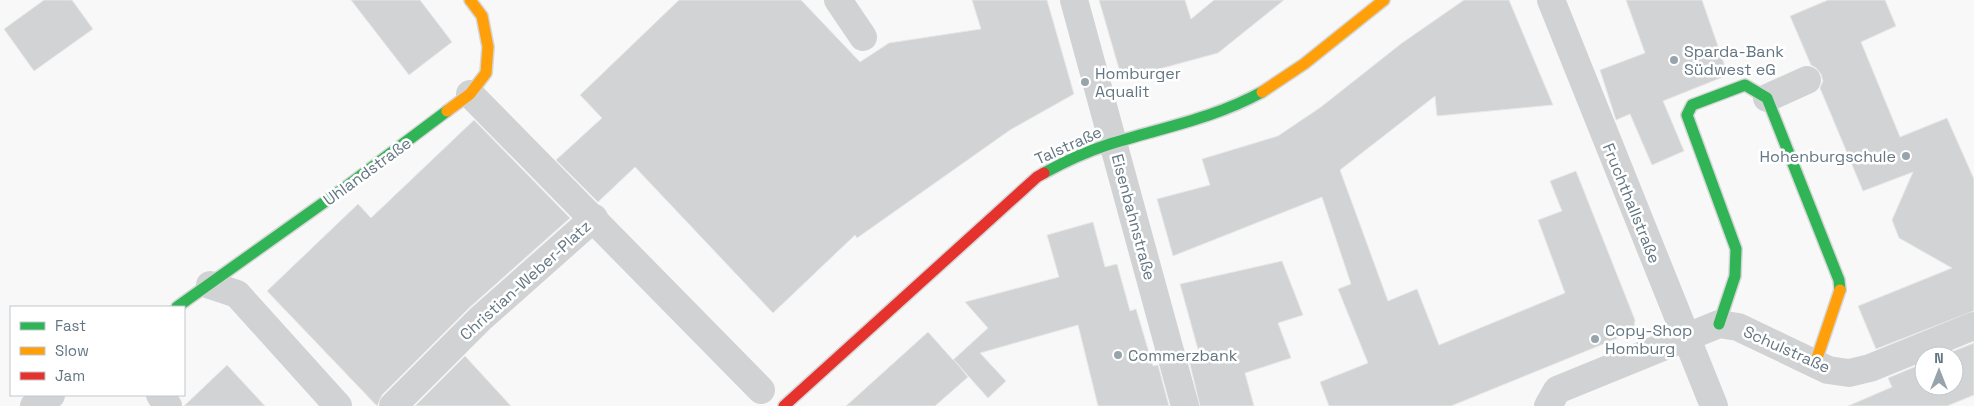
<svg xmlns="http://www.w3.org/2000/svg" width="1974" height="406" font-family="'Space Grotesk',sans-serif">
	<rect width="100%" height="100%" fill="#f8f8f8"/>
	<!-- building -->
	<g fill="#d2d3d4" stroke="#e8e8e8">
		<polygon points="44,0 72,0 93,29 34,71 4,29"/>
		<polygon points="351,0 420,0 452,42 409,75"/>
		<polygon points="679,0 801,0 860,62 889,43 981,29 972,0 1047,0 1074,94 1010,130 857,238 855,235 773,313 635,167 598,202 556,160 602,118 580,95"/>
		<polygon points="1099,0 1185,0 1191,19 1214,0 1284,0 1218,53 1122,79"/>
		<polygon points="1464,0 1509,0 1553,105 1437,116 1435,96 1340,170 1388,301 1417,289 1439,345 1565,293 1538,220 1562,211 1550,181 1576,171 1635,320 1633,332 1451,406 1329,406 1320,382 1368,363 1338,289 1351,284 1322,197 1173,256 1157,199 1210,185 1202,159 1278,136 1321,107 1402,43"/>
		<polygon points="1626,0 1702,0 1728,75 1663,101 1684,151 1652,165 1630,114 1616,120 1600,70 1645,53"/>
		<polygon points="1828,0 1885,0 1896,26 1861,42 1900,137 1947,118 1974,179 1974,311 1876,349 1858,306 1952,268 1899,238 1892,220 1913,172 1863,191 1820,88 1823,81 1821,74 1816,68 1811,65 1790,16"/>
		<polygon points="474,120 570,218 469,308 382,395 377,406 267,291 358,204 371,218"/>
		<polygon points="1093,222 1105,267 1117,264 1130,311 1136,309 1153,366 1158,365 1169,406 1098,406 1078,325 980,353 1006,381 988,398 954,360 968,377 935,406 846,406 928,332 953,360 988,328 965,302 1059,277 1047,235"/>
		<polygon points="1282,261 1303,315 1278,323 1291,358 1245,373 1254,406 1200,406 1188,356 1199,353 1180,284"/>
		<polygon points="1974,343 1974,395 1947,406 1848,406 1892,387 1888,378 1924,363 1924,386 1954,386 1954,356 1941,356"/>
		<polygon points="465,356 511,406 415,406"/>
		<polygon points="227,365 265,406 184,406"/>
	</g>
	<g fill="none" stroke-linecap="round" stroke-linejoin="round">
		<!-- fast casing -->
		<g stroke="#d5d6d7" stroke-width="14">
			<g id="fast">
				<path d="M1044 173C1064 162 1085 152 1107 145 1160 128 1213 119 1262 92"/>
				<polyline points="177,307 347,186 447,111"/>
				<polyline points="1719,324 1735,276 1736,249 1687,115 1692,105 1745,85 1767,98 1839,280 1840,290"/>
			</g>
		</g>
		<!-- slow casing -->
		<g stroke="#d5d6d7" stroke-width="14">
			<g id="slow">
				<polyline points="1262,92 1304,64 1384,0"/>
				<polyline points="447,111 470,94 486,73 488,47 482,16 470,0"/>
				<polyline points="1815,364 1840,290"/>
			</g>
		</g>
		<!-- jam casing -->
		<g stroke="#d5d6d7" stroke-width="14">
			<polyline id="jam" points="784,406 1037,177 1044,173"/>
		</g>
		<!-- street -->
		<g stroke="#d0d2d3" stroke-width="28">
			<polyline points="838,0 863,37"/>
			<polyline points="1074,0 1185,406"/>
			<polyline points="1551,0 1714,406"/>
			<polyline points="470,94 761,390"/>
			<polyline points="1767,98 1807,80"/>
			<polyline points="210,285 237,294 338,406"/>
			<polyline points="160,395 168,406"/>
			<polyline points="34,406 51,395"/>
			<polyline points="393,406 480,319 594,218"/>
			<polyline points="1548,406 1557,390 1719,324 1738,327 1828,370 1849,373 1870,368 1974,326"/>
		</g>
		<!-- fast -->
		<use href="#fast" stroke="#30b455" stroke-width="11"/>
		<!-- slow -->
		<use href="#slow" stroke="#ff9f0a" stroke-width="11"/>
		<!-- jam -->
		<use href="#jam" stroke="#e5322d" stroke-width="11"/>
	</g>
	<!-- markers -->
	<g fill="#97a4ac" stroke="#fff" stroke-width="2">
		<circle cx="1674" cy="60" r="5"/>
		<circle cx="1085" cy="82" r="5"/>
		<circle cx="1906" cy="156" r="5"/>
		<circle cx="1595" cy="339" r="5"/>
		<circle cx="1118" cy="355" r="5"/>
	</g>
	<g text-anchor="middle" stroke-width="5" stroke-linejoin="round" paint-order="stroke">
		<!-- poi labels -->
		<g font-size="16" fill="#637683" stroke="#fff" text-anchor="start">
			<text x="1684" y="57">Sparda-Bank<tspan x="1684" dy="18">Südwest eG</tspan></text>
			<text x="1095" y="79">Homburger<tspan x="1095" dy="18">Aqualit</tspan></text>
			<text x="1896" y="162" text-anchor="end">Hohenburgschule</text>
			<text x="1605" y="336">Copy-Shop<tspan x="1605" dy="18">Homburg</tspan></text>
			<text x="1128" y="361">Commerzbank</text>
		</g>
		<!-- street labels -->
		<g font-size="16" fill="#637683" stroke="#fff">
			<text transform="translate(1068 145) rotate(-24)" y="6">Talstraße</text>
			<text transform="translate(367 171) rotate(-36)" y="6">Uhlandstraße</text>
			<text transform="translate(1632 203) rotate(68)" y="6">Fruchthallstraße</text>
			<text transform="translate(1134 217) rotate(75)" y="6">Eisenbahnstraße</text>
			<text transform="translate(525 280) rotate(-42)" y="6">Christian-Weber-Platz</text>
			<text transform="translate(1787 349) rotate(24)" y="6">Schulstraße</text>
		</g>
	</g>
	<!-- legend -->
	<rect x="10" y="306" width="175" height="90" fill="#ffffff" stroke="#c1c8cd"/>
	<rect x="20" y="322" width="25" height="8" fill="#30b455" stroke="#c1c8cd"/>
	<text x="55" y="331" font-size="15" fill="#637683">Fast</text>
	<rect x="20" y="347" width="25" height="8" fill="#ff9f0a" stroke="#c1c8cd"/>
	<text x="55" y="356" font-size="15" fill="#637683">Slow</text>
	<rect x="20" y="372" width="25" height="8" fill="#e5322d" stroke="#c1c8cd"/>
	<text x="55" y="381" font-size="15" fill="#637683">Jam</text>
	<!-- north arrow -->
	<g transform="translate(1939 371)"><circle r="24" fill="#ffffff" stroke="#c1c8cd"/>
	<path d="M0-4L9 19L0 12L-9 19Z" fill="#97a4ac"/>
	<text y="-8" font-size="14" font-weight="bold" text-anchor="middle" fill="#637683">N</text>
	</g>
</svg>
